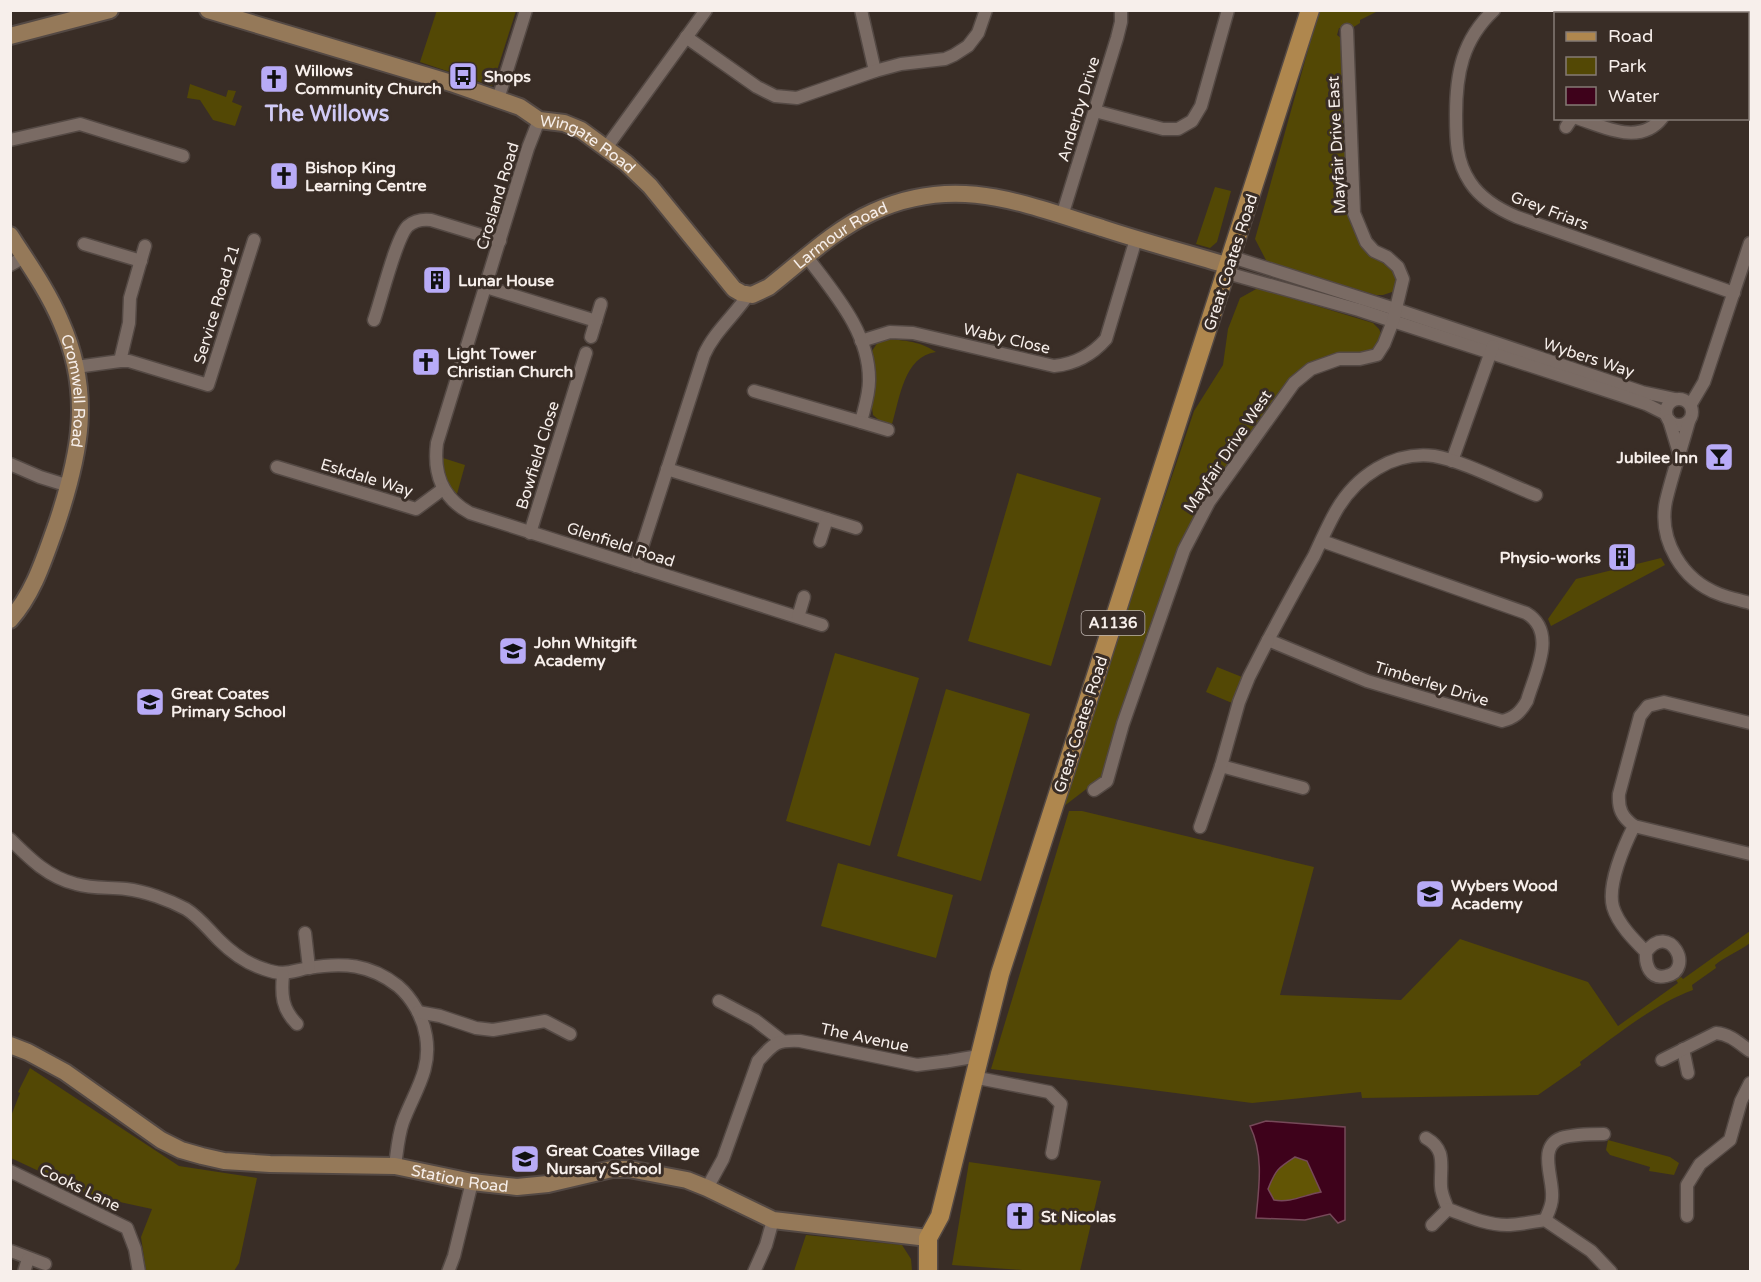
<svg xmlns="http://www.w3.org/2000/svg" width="1761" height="1282" font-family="'Varela Round',sans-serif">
	<rect width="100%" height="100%" fill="#392d26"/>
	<!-- green -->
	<g fill="#534805">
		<polygon points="437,10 516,11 492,86 420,62"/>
		<polygon points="1319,11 1378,11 1360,20 1360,23 1349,30 1339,28 1337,35 1345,41 1346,185 1350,222 1363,244 1398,272 1395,291 1383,295 1376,295 1267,262 1255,239"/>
		<polygon points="190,84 226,97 228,90 236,91 232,102 242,106 235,126 213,120 200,100 187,98"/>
		<polygon points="1215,187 1231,191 1217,242 1210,248 1196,244"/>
		<polygon points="1258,288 1373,323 1379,329 1383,338 1379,349 1309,367 1182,544 1171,568 1145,639 1102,777 1059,810 1194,411 1223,365 1228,329 1240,298"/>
		<path d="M880 339C901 340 918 340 936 352 904 356 900 398 892 424L879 420 873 415 872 408 870 354Z"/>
		<path d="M443 458 465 465 457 494C446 486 442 471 443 458Z"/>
		<polygon points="1017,473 1101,498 1051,666 968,641"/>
		<polygon points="1661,558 1665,565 1551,626 1548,619 1576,579"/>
		<polygon points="835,653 919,678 870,846 786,821"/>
		<polygon points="1217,667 1242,677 1232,703 1206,692"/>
		<polygon points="946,689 1030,714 981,881 897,856"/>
		<path d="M1069 811H1082L1314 867 1280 995 1401 1000 1460 939 1588 982 1618 1026 1678 983 1676 980 1681 977 1683 979 1750 931V943C1738 952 1726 956 1715 965L1716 968 1692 985 1693 990C1654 1004 1614 1037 1580 1062L1581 1065 1538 1095 1362 1098 1361 1092 1252 1103 991 1069Z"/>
		<polygon points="838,863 953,895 936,958 821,926"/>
		<polygon points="30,1068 179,1166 257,1178 239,1263 234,1271 146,1271 141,1237 152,1209 92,1196 11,1158 11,1116 20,1093 18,1092"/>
		<polygon points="1608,1140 1670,1157 1679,1163 1674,1175 1649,1171 1650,1167 1610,1155 1606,1150"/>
		<polygon points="969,1162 1101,1181 1080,1271 1036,1271 952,1265"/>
		<polygon points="806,1235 902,1245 911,1259 912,1271 794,1271"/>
	</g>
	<!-- forest -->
	<path fill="#625505" d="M1295 1157 1307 1160 1321 1192C1304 1195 1291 1203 1274 1200L1268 1189C1276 1169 1278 1168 1295 1157Z"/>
	<!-- water -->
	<path fill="#3e021b" stroke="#764959" stroke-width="1.5" fill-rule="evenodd" d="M1266 1121 1345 1127V1220L1338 1223 1330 1214 1305 1220 1256 1218C1259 1187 1264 1155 1250 1126ZM1295 1157 1307 1161 1321 1192C1304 1195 1291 1203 1274 1200L1268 1189C1276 1169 1278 1168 1295 1157Z"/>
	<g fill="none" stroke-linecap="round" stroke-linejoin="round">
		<!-- street casing -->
		<g stroke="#544944" stroke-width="15">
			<g id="street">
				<polyline points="861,10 875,71"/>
				<path d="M1494 10C1462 40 1456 74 1456 115 1456 139 1456 161 1470 182 1481 199 1498 209 1517 217L1734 293"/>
				<polyline points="1670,10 1670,14"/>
				<polyline points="686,37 757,87 775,96 797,98 875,71 901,64 945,59 954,55 968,46 978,33 986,10"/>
				<polyline points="498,99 526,10"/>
				<polyline points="1095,111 1163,129 1178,129 1192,121 1201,106 1228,10"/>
				<path d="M1577 118C1604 127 1640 146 1662 118"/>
				<path d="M539 120 528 148 437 443C433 474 442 498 470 513L822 625"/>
				<polyline points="1566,127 1572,118"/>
				<polyline points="10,140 80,124 183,156"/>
				<polyline points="606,148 706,10"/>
				<polyline points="1062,216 1117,38 1121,22 1121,10"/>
				<polyline points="84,244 141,261"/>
				<polyline points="1232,257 1395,309 1642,392 1675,399"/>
				<polyline points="10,265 24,257"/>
				<polyline points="1227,273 1359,310 1620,395 1646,404 1666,414"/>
				<polyline points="486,287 596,321"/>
				<path d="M374 320C381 301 396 237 408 226 415 220 422 219 431 220L500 241"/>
				<polyline points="591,337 601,304"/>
				<path d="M861 341 890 332 913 333 1054 366C1075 364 1092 355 1106 339L1136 239"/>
				<polyline points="120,361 129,323 130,298 145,246"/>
				<polyline points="76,367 120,361 129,361 208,385 254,240"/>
				<path d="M754 391 861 422C864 409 869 395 869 381 870 333 834 293 807 257"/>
				<circle cx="1679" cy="412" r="13"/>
				<polyline points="1691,404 1704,382 1750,243"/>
				<polyline points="1669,420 1680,456"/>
				<path d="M1689 421C1682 447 1672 475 1666 501 1658 540 1682 580 1719 594 1729 598 1740 600 1750 603"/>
				<polyline points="861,422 888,430"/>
				<polyline points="1452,461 1493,346"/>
				<polyline points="10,464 40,477 69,486"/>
				<polyline points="277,467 416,509 443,489"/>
				<polyline points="667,469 856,528"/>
				<polyline points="530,533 586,353"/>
				<polyline points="820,541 827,519"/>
				<path d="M1322 541 1526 613C1558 632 1535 673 1527 701 1520 713 1514 718 1502 721L1367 681 1268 640C1283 612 1298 584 1314 556 1321 541 1328 525 1336 511 1356 476 1393 451 1434 456 1464 461 1507 484 1536 495"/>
				<path d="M636 566 704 355C714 332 734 316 748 295"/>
				<polyline points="798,617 804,597"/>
				<polyline points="1221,766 1303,788"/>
				<polyline points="1094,790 1107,781 1123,724 1184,550 1209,502 1294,383 1311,369 1339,359 1360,359 1377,355 1384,344 1393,321 1403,279 1398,267 1387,257 1374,251 1366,242 1354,213 1347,30"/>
				<polyline points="1634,826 1750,854"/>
				<polyline points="1200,827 1221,766 1239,702 1249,677 1268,640"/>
				<path d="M10 839C30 859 48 877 76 884 93 889 109 887 126 889 145 891 169 900 186 909 199 917 208 929 219 940 231 952 248 964 264 969 283 976 289 972 308 968 343 962 370 964 398 986 412 998 423 1017 426 1036 432 1070 414 1092 403 1122 398 1136 397 1152 395 1166"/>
				<polyline points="305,933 309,968"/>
				<path d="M1646 952C1669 920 1696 970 1666 976 1650 980 1645 965 1646 952 1634 940 1618 924 1613 907 1607 885 1624 846 1634 826 1622 817 1618 809 1619 794L1640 716 1648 706 1664 702 1750 723"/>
				<path d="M283 975C281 995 282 1009 297 1024"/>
				<polyline points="719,1001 755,1020 781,1040"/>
				<polyline points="418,1012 440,1016 476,1028 493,1030 545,1021 570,1034"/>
				<polyline points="1683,1049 1688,1073"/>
				<path d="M1662 1060 1716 1033C1730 1034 1739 1043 1750 1051"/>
				<polyline points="973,1077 1049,1092 1061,1104 1052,1153"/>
				<path d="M1426 1138C1447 1150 1440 1165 1441 1186 1441 1193 1445 1202 1448 1209 1467 1216 1486 1225 1507 1225 1519 1225 1532 1222 1545 1220L1591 1251 1611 1272"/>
				<polyline points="10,1171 127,1228 135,1249 139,1272"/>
				<path d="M707 1188 723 1159 758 1061C774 1043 776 1040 800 1041L917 1065 949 1061 979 1056"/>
				<polyline points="1687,1216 1687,1185 1700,1164 1730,1140 1741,1101 1750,1083"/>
				<path d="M1545 1220C1548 1213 1552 1206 1552 1198 1554 1179 1537 1147 1561 1138 1574 1134 1590 1134 1604 1134"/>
				<polyline points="1432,1225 1448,1209"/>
				<polyline points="11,1251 45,1264"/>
				<polyline points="24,1272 28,1259"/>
				<polyline points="448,1272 454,1256 472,1182"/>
				<polyline points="754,1272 766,1245 773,1220"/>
			</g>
		</g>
		<!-- secondary casing -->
		<g stroke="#544944" stroke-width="20">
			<g id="secondary">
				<path id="s1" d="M208 10 451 83 520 107 539 120 564 123 581 130 626 163 650 186 734 289 741 293 752 295 769 287C802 261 835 229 873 212 956 174 1021 203 1102 228 1144 242 1187 253 1229 266"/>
				<polyline points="10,36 110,10"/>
				<path id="s2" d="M10 235C28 263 48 291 61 322 93 394 80 455 56 526 44 559 34 593 10 620"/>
				<path id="s3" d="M10 1045 28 1052 65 1072 161 1140 181 1150 202 1156 224 1161 270 1164 395 1166 472 1182 517 1187 548 1184 612 1169H629L687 1180 707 1188 773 1220 928 1238"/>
			</g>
		</g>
		<!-- primary casing -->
		<g stroke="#544944" stroke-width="21">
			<polyline id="primary" points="928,1272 928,1238 940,1216 1000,974 1310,10"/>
		</g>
		<!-- street -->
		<use href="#street" stroke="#7a6b64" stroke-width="12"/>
		<!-- secondary -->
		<use href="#secondary" stroke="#957959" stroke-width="16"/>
		<!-- primary -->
		<use href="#primary" stroke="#af874e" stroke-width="18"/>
	</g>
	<!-- icons -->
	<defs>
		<g id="bus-square" transform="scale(1.5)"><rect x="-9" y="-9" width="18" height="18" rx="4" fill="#b8abf7" stroke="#392d26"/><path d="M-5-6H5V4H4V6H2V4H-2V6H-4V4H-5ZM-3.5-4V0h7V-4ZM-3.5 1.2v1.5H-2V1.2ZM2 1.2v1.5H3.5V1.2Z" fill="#111"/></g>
		<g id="church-square" transform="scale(1.5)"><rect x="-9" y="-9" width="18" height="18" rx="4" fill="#b8abf7" stroke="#392d26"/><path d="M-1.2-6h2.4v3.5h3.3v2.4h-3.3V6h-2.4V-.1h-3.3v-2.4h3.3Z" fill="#111"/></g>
		<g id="building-square" transform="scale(1.5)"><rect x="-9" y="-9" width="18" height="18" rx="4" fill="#b8abf7" stroke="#392d26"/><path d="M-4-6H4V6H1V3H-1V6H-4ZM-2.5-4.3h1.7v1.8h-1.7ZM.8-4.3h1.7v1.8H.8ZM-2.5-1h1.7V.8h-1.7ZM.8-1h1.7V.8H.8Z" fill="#111"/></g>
		<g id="bar-square" transform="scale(1.5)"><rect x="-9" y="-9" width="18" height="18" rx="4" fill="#b8abf7" stroke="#392d26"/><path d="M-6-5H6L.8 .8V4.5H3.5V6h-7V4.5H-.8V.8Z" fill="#111"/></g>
		<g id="school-square" transform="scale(1.5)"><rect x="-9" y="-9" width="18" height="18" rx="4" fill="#b8abf7" stroke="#392d26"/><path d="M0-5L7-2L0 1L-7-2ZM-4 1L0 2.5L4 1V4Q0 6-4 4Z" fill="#111"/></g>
	</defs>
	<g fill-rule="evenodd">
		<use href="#bus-square" x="463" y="76"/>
		<use href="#church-square" x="274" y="79"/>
		<use href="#church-square" x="284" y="176"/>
		<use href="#building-square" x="437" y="280"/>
		<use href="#church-square" x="426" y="362"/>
		<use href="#bar-square" x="1719" y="457"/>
		<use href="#building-square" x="1622" y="557"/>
		<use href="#school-square" x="513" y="651"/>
		<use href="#school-square" x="150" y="702"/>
		<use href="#school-square" x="1430" y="894"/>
		<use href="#school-square" x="525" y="1159"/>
		<use href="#church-square" x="1020" y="1216"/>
	</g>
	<g text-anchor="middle" stroke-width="6" stroke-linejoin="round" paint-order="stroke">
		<!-- shield labels -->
		<rect fill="#392d26" stroke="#beb5b0" stroke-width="1.5" x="1081.5" y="611" width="63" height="24" rx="4.5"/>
		<g font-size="15" font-weight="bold" fill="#f7efeb">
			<text x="1113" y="628">A1136</text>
		</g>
		<!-- poi labels -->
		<g font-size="16" font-weight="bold" fill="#f7efeb" stroke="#392d26" text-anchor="start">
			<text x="295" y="76">Willows<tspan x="295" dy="18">Community Church</tspan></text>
			<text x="484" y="82">Shops</text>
			<text x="305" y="173">Bishop King<tspan x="305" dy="18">Learning Centre</tspan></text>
			<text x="458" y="286">Lunar House</text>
			<text x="447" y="359">Light Tower<tspan x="447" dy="18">Christian Church</tspan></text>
			<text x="1698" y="463" text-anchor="end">Jubilee Inn</text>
			<text x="1601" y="563" text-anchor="end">Physio-works</text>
			<text x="534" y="648">John Whitgift<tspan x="534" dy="18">Academy</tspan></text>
			<text x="171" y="699">Great Coates<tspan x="171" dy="18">Primary School</tspan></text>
			<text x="1451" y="891">Wybers Wood<tspan x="1451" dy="18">Academy</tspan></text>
			<text x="546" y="1156">Great Coates Village<tspan x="546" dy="18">Nursary School</tspan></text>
			<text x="1041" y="1222">St Nicolas</text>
		</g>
		<!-- street labels -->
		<g font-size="16" fill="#f7efeb" stroke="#392d26">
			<text transform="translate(1078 109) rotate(-73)" y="6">Anderby Drive</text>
			<text transform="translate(1336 145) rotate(-93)" y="6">Mayfair Drive East</text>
			<text dy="6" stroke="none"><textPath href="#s1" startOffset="405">Wingate Road</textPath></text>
			<text transform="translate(497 196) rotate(-73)" y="6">Crosland Road</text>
			<text transform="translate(1550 210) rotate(21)" y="6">Grey Friars</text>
			<text dy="6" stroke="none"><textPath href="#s1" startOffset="742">Larmour Road</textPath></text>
			<text transform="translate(1230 262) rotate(-72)" y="6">Great Coates Road</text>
			<text transform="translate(216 304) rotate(-73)" y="6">Service Road 21</text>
			<text transform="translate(1007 338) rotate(13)" y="6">Waby Close</text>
			<text transform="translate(1589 357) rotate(18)" y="6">Wybers Way</text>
			<text dy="6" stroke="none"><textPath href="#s2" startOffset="172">Cromwell Road</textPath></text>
			<text transform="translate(1227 451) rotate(-56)" y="6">Mayfair Drive West</text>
			<text transform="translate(537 455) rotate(-73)" y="6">Bowfield Close</text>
			<text transform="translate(367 477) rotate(17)" y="6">Eskdale Way</text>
			<text transform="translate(621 544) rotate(18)" y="6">Glenfield Road</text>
			<text transform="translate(1432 683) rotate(17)" y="6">Timberley Drive</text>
			<text transform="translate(1080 724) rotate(-72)" y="6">Great Coates Road</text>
			<text transform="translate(865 1037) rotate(12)" y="6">The Avenue</text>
			<text dy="6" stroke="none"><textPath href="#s3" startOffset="483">Station Road</textPath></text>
			<text transform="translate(80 1187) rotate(26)" y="6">Cooks Lane</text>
		</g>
		<!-- district labels -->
		<g font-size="22" font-weight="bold" fill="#d0caf5" stroke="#392d26">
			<text x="327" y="121">The Willows</text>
		</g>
	</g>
	<!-- border -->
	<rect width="1761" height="1282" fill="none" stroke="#f7efeb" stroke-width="24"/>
	<!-- legend -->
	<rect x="1554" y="12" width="195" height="108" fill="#392d26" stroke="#857b75" stroke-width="1.5"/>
	<rect x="1566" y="32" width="30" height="9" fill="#af874e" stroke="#857b75" stroke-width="1.5"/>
	<text x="1608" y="42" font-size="18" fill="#f7efeb">Road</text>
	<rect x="1566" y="57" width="30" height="18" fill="#534805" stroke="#857b75" stroke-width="1.5"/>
	<text x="1608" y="72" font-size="18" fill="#f7efeb">Park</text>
	<rect x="1566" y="87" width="30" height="18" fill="#3e021b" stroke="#857b75" stroke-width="1.5"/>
	<text x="1608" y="102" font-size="18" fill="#f7efeb">Water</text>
</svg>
